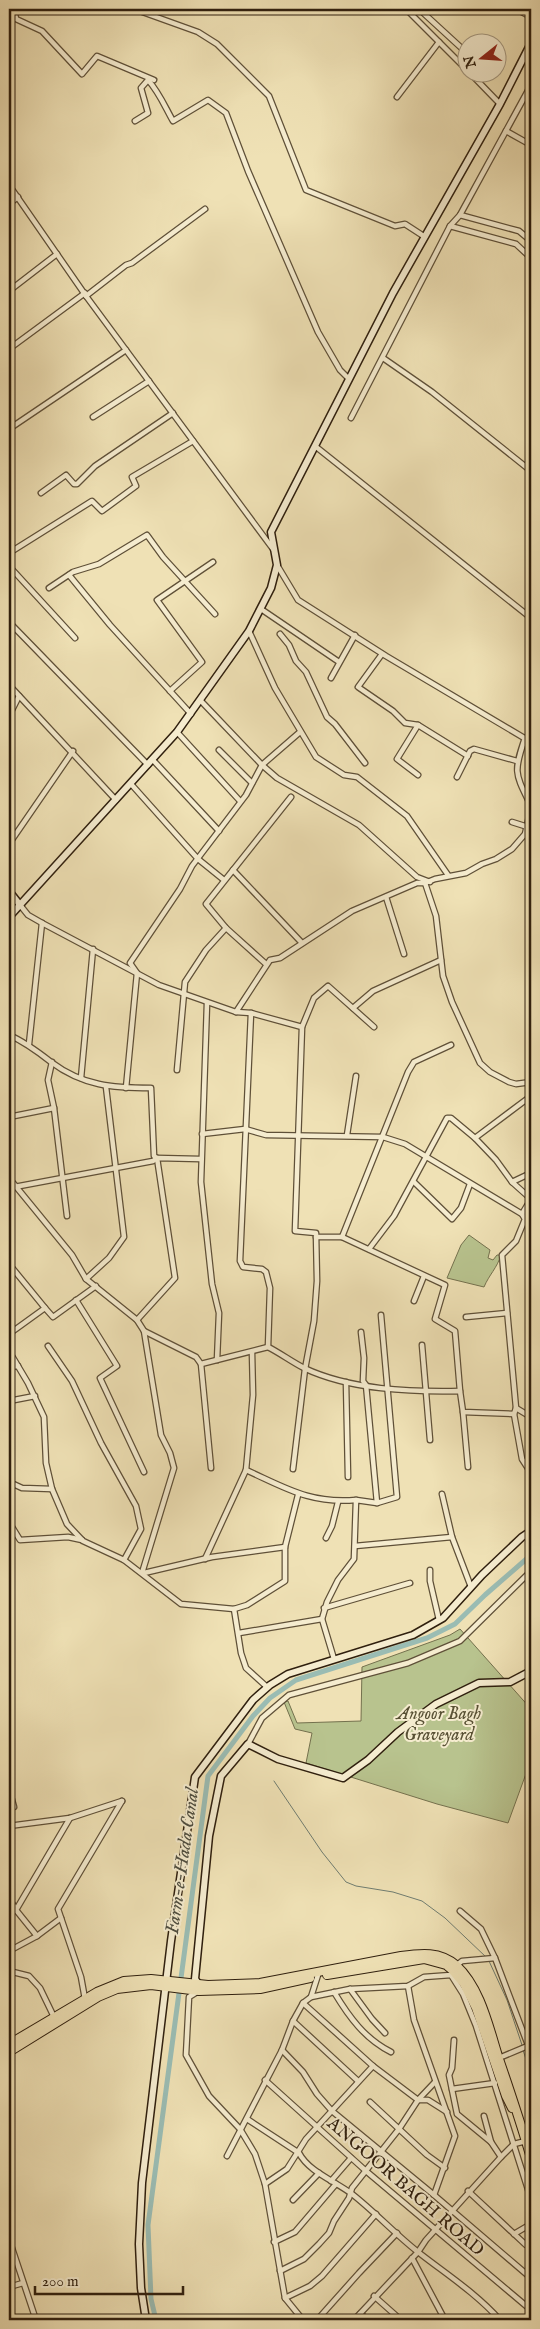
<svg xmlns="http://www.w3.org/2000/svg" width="540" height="2329" font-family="'IM FELL English',serif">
	<rect width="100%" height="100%" fill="#efe1b5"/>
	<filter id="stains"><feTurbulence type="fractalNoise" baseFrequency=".004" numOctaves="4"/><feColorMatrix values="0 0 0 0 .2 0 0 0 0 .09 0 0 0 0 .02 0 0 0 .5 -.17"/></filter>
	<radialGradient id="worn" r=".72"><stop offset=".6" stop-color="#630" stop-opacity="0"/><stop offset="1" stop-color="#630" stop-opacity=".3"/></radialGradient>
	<!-- green -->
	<g fill="#b8c38e" stroke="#74714e">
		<path d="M469 1235 490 1250 488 1258 493 1260 497 1255H501C497 1268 489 1275 484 1287L447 1278 461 1245Z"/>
		<polygon points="460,1629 531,1709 531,1760 508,1823 437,1804 306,1763 312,1733 295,1729 284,1702 288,1701 297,1723 361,1721 362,1667 450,1635"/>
	</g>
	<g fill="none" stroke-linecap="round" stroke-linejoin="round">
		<!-- stream -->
		<g stroke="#6f7d71" stroke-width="1">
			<polyline points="274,1781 322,1852 346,1882 356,1886 393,1892 422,1901 445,1918 486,1957"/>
			<polyline points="489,1961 507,2000 522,2045"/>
			<polyline points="523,2050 531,2075"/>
		</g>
		<!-- canal -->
		<polyline stroke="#9abcb3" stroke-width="5" points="156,2320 151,2299 148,2225 208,1776 253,1716 270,1698 296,1680 427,1638 455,1624 485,1595 531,1555"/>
		<!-- street casing -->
		<g stroke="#5f5038" stroke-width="7">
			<g id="street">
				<polyline points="14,9 16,19 42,31 82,74 97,56 154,80"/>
				<polyline points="134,9 198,32 217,44 269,96 306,190 395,226 405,224 425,237"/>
				<polyline points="406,9 468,71"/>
				<polyline points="419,9 468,54"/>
				<polyline points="516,9 531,17"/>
				<polyline points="469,72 500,104"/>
				<polyline points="397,97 439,42"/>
				<path d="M135 121 148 113 141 88 148 80C159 92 165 107 173 121L208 100 226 113 248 171 318 332 340 370 349 379"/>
				<polyline points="506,131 531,145"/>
				<polyline points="9,185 86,296 273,549"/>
				<polyline points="9,204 18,197"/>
				<polyline points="460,215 519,231 531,241"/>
				<polyline points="450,226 516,244 531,258"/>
				<polyline points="9,291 57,254"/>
				<polyline points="86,296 126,265 132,263 205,209"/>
				<polyline points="9,349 85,293"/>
				<polyline points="383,358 432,392 531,471"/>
				<polyline points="93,417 149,381"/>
				<polyline points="351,418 450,226 460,215 531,85"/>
				<polyline points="9,429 126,350"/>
				<polyline points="315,446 531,618"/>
				<polyline points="41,493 66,475 74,484 77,484 95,466 173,413"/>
				<polyline points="9,553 92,501 102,511 136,486 132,477 193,441"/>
				<polyline points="277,565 298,600 386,656 531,742"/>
				<polyline points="9,566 75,638"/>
				<polyline points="69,575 110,625 191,714"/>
				<polyline points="49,588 73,572 99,564 147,535 163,557 215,614"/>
				<polyline points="261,609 339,662"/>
				<polyline points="9,622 148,765"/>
				<polyline points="249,631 275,688 316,757 344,775 357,777 407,816 448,875"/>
				<polyline points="280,634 289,645 296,661 306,672 327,717 335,724 365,763"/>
				<polyline points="382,654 358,687 393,711 405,723 418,725 468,756"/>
				<polyline points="331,678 355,635"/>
				<polyline points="9,685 116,800"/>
				<polyline points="170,691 202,662 157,600 213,562"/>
				<polyline points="201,701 262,765 277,778 359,825 417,877 430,882"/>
				<polyline points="9,716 19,696"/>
				<polyline points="418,725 397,759 418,775"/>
				<polyline points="177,732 240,801"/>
				<path d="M525 738C513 773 515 773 531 806"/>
				<polyline points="219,750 252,783"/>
				<polyline points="152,759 219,831"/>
				<polyline points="457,777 470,751 474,749 517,761"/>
				<polyline points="131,784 198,859 224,880"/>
				<polyline points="512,822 531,828"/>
				<polyline points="9,844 73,751"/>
				<polyline points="233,870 302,943"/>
				<polyline points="425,883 436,916 443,976 452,1002 480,1063 490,1072 509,1082 516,1084 531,1082"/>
				<polyline points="386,897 404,954"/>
				<polyline points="20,905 28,915 42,923 159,985 236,1012 251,1013 302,1027"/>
				<polyline points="266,964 226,928 206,904 291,797"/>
				<polyline points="207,1003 201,1182 212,1284 219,1313 217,1360"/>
				<polyline points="353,1008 373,991 441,960"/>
				<polyline points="236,1012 270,960 280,958 352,911 417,883 425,883 435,879 466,873 482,864 496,859 512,849 525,834 531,808"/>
				<polyline points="251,1013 240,1261 243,1267 262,1269 266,1272 270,1288 268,1347"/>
				<path d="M9 1035C25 1042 37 1051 51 1062 83 1086 113 1088 151 1088L154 1156 157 1158 175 1278 137 1320"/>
				<polyline points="29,1044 42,923"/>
				<polyline points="52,1062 48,1080 54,1108 67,1216"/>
				<polyline points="177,1070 185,982 206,950 226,928"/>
				<polyline points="81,1078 93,949"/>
				<polyline points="126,1088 137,973 130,963 180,889 192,866 246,795 262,765 300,732"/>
				<polyline points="9,1117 54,1108"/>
				<polyline points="202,1134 245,1129 266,1135 383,1137 405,1144 522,1214 525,1219 516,1241 502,1255 516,1408"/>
				<polyline points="347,1135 356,1076"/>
				<polyline points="475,1138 531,1096"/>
				<path d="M9 1178 72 1255 86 1279 137 1320 144 1331 196 1357 201 1364 268 1347C280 1353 292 1362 304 1368 350 1390 411 1392 460 1391L463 1412 514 1414 516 1408 531 1417"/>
				<polyline points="414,1182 452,1219 461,1208 470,1184"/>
				<polyline points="9,1188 153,1161 157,1158 200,1159"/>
				<polyline points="522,1214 531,1199 512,1182 531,1173"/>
				<polyline points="316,1237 342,1237 445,1285 435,1319 455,1331 460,1391"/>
				<polyline points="342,1237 408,1072 414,1062 451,1045"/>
				<polyline points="369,1249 394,1216 447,1118 451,1118 475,1138 496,1160 512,1182"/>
				<polyline points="9,1264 45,1308 9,1334"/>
				<polyline points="86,1279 109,1258 124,1237 106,1087"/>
				<polyline points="76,1300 117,1366 100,1378 144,1472"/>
				<polyline points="414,1301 424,1276"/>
				<polyline points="45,1308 53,1317 96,1286"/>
				<polyline points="466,1317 507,1313"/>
				<polyline points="361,1332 364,1358 363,1381 366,1385 377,1503"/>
				<polyline points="422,1345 430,1440"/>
				<polyline points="48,1346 72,1381 101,1443 136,1506 141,1529 124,1560"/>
				<polyline points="9,1351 28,1383 44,1417 46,1463 52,1489 67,1524 83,1541 124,1560 181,1604 234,1609"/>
				<polyline points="201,1364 211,1468"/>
				<polyline points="9,1367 18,1366"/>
				<polyline points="346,1382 348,1477"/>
				<polyline points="9,1401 35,1396"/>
				<polyline points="463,1412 468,1467"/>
				<polyline points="514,1414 522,1459 531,1473"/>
				<polyline points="293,1469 305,1369 314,1321 317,1281 316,1233 295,1231 302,1027 314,998 328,986 374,1027"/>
				<path d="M246 1470C286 1488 310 1504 356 1500"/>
				<polyline points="9,1482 22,1488 52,1489"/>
				<polyline points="442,1494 452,1537 471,1587"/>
				<polyline points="9,1522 20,1540 68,1537 82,1540"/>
				<polyline points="326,1538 332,1526 338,1502"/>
				<polyline points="355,1546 452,1537"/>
				<polyline points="205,1559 246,1470 253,1395 252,1352"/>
				<polyline points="430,1570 430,1581 439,1620"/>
				<polyline points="142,1573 174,1468 170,1453 161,1435 144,1331"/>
				<polyline points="144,1573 212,1557 285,1547"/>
				<polyline points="324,1608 410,1583"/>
				<polyline points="239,1633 322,1619"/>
				<polyline points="334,1659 322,1619 327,1602 338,1580 354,1559 356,1500 377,1503 397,1497 381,1315"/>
				<polyline points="267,1687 246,1668 241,1653 234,1609 247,1605 285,1581 285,1547 298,1495"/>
				<polyline points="248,1744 262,1718 289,1695 408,1663 460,1641 531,1571"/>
				<polyline points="9,1789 14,1807"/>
				<polyline points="9,1826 70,1818 122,1801"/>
				<polyline points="9,1898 16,1910"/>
				<polyline points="460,1911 481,1929 495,1958 531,2053"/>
				<polyline points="37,1936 16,1910 70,1818"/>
				<polyline points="9,1951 37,1936 61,1918"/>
				<polyline points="457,1965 462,1961 495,1958"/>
				<polyline points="9,1971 29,1976 40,1988 54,2017"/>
				<polyline points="408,1986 414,2020 455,2136 434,2195"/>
				<polyline points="350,1989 372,2019 385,2033"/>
				<polyline points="197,1992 189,1997 186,2055 209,2096 240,2129 255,2154 265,2184 285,2298 303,2320"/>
				<path d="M334 1992C349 2017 365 2039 391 2052"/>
				<polyline points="311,1997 350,1989 408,1986 424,1977 451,1975 463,1994 476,2026 531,2199"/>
				<polyline points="85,1999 81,1977 58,1909 122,1801"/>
				<polyline points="303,2003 373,2066 418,2100 428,2100 447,2112"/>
				<polyline points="293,2021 358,2081"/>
				<polyline points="454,2040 452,2068 449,2075 457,2114 491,2142"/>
				<polyline points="282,2050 303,2072 317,2094 332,2111 434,2195 531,2278"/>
				<polyline points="499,2058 530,2045"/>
				<polyline points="265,2080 366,2171 531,2310"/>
				<polyline points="452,2089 495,2083"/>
				<polyline points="370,2102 427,2155 445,2168"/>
				<polyline points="484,2116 491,2142 501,2157"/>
				<path d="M247 2119 299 2153C309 2172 335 2181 352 2194 375 2212 395 2234 418 2252 446 2274 476 2293 500 2320"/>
				<polyline points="227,2156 282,2050 293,2021 303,2003 311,1997 318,1975"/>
				<polyline points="331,2181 351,2158"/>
				<polyline points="265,2184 287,2169 306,2139 373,2066"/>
				<polyline points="468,2191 526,2245"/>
				<polyline points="293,2200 319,2173"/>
				<polyline points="514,2234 531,2224"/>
				<polyline points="9,2239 36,2320"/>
				<polyline points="274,2242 295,2232 336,2184"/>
				<polyline points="412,2258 445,2320"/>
				<polyline points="280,2271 304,2259 319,2244 329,2233 334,2221 349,2198 352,2188 399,2129 418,2100 435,2082"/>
				<polyline points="9,2287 23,2283"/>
				<polyline points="374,2296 401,2320"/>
				<polyline points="285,2298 310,2286 322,2276 376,2214"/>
				<polyline points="360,2314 369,2320"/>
				<polyline points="317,2320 359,2273 397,2233"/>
				<polyline points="354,2320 418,2252 426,2240 501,2157 514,2144 526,2141"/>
				<polyline points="528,2320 531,2316"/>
			</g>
		</g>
		<!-- secondary casing -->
		<g stroke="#2f1f0e" stroke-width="9">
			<g id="secondary">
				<polyline points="9,891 20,905"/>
				<polyline points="9,917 177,732 249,631 271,588 277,565 271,532 393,293 500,104 531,43"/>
				<polyline points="199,1985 195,1979 209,1836 221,1776 248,1744 278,1759 343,1778 368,1760 398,1732 436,1704 479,1683 510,1682 531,1671"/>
				<polyline points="146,2320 141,2288 139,2244 142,2183 171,1941 195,1777 253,1700 270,1685 288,1674 413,1635 443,1618 482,1575 522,1537 531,1531"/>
			</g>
		</g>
		<!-- primary casing -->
		<g stroke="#2f1f0e" stroke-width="10">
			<g id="primary">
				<polyline points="327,1975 424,1959 446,1965 452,1970 464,1984 476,2008 506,2096 512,2108"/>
				<path d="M9 2044 97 1992 124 1981 151 1979 208 1985 260 1983 401 1956C421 1953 440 1951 456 1965 481 1988 489 2028 499 2059 510 2091 521 2124 531 2158"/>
				<polyline points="9,2052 98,1997 117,1989 151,1985 199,1991 260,1989 310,1978"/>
			</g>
		</g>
		<!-- street -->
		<use href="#street" stroke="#f5eccf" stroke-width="4.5"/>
		<!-- secondary -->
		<use href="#secondary" stroke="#f5eccf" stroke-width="6"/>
		<!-- primary -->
		<use href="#primary" stroke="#efe1b5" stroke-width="8"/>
	</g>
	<g text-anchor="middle" stroke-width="4" stroke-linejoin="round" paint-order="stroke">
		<!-- park labels -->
		<g font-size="18" font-style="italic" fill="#585034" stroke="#f5eccf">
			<text x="439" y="1719">Angoor Bagh<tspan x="439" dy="21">Graveyard</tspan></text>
		</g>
		<!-- street labels -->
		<g font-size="18" fill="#2f1f0e" stroke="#f5eccf">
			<text transform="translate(406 2186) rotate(41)" y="6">ANGOOR BAGH ROAD</text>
		</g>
		<!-- water labels -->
		<g font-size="19" font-style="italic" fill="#4f4e40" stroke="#f5eccf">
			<text transform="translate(181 1861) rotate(-82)" y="7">Farm-e-Hada Canal</text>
		</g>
	</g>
	<!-- margin -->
	<rect width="540" height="2329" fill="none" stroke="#efe1b5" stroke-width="30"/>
	<rect x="10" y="10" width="520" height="2309" fill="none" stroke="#2f1f0e" stroke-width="2.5"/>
	<rect x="15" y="15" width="510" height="2299" fill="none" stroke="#2f1f0e"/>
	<!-- north arrow -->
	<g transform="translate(482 58) rotate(253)"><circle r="24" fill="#f5eccf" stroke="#a69a82"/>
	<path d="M0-4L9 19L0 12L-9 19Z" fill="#8f2418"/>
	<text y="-8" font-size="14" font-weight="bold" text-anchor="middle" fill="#2f1f0e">N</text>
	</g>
	<!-- scale -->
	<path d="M35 2286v8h148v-8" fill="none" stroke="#2f1f0e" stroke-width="2.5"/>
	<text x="42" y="2286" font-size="15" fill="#2f1f0e" stroke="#f5eccf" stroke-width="4" paint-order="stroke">200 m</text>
	<rect width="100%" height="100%" filter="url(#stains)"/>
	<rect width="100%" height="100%" fill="url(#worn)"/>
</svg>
